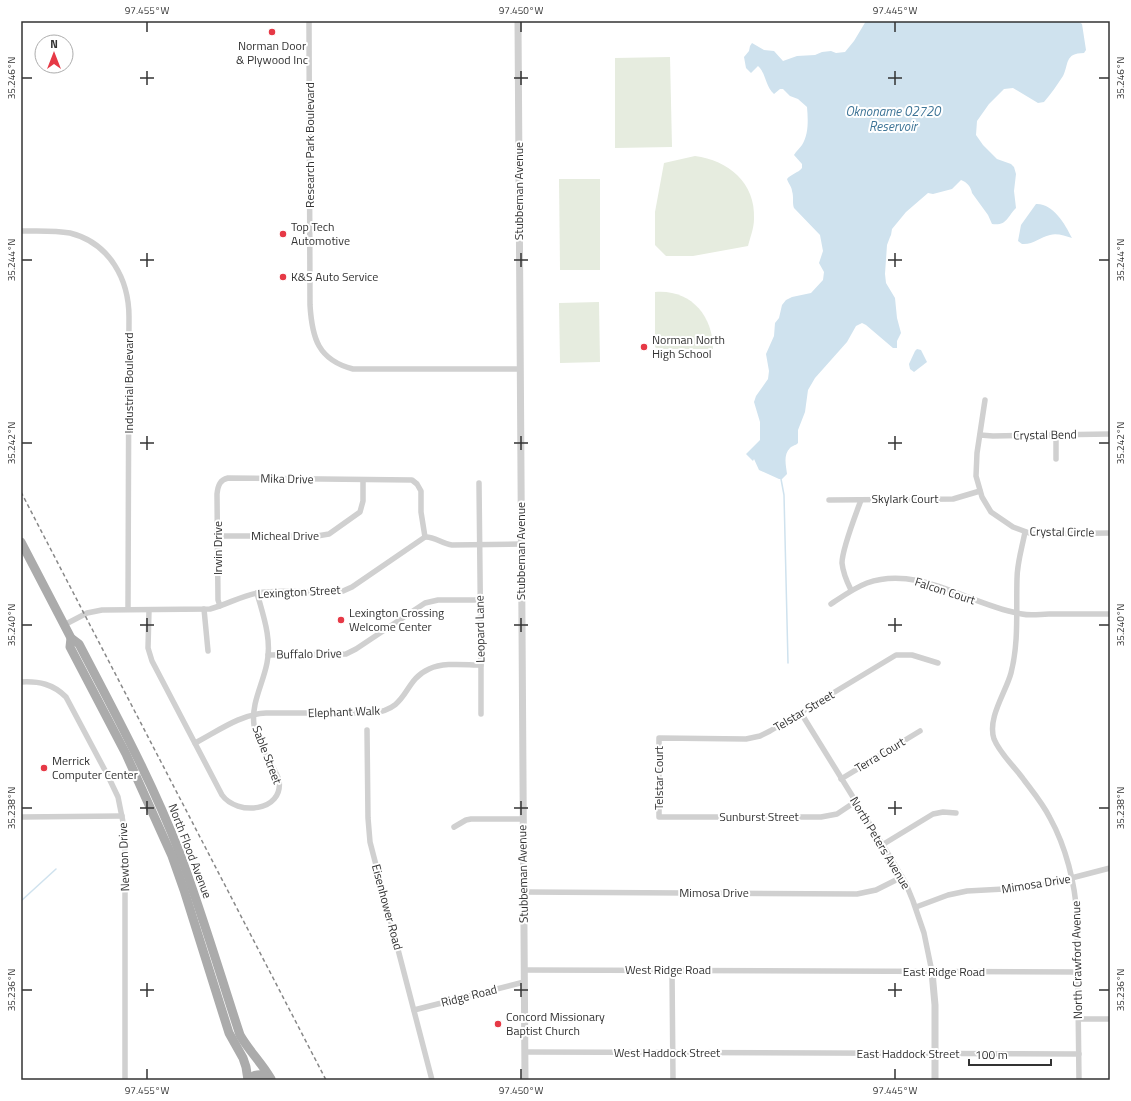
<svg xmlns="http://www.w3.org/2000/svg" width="1131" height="1101" font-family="'Titillium Web',sans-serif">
	<rect width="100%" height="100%" fill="#fff"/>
	<!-- green -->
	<g fill="#e6ecdf">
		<polygon points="670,57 672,147 615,148 615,58"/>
		<path d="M695 156C728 160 756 183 754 219 754 228 750 238 748 246L693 256H666L655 245V212L664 163Z"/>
		<polygon points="559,179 600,179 600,270 560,270"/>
		<path d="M655 292C690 289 713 315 713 349H658L655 347Z"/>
		<polygon points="599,302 600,362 560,363 559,303"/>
	</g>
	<!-- water -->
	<g fill="#cfe2ee">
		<path d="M866 21H1078L1082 24 1086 50 1084 53C1064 53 1069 65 1063 76 1057 85 1051 94 1044 102L1038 103 1013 88 1004 89 989 104 977 121 976 135 983 145 997 159 1011 164 1014 167 1016 174 1014 191 1016 208C1007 217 1007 226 992 224L988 215 972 193C971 187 967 182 961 180L952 189 933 194 928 193 906 212 892 229 891 235 890 237 887 245 885 274 886 283 895 298 897 318 901 333 897 341V348H893L866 325 862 323 856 326 847 342 815 378 808 390 805 412 798 430V443C795 446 793 445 790 448 783 455 786 465 787 474L782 479H779L759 470 754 459 753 461 746 454 760 440V422L754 402 756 396 768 379 769 371 766 354 774 336 775 323 779 318 782 305 786 300 792 297 811 293 823 280 824 272 819 263 823 251 820 235 794 208C792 203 794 197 792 191 792 187 788 183 787 179 791 174 798 173 802 168V164L794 155C796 151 800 148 802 145 809 134 808 119 807 107L798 99 790 96 783 89H780L774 94C765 86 766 73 758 66L751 73 746 68 744 57 749 51 750 46 752 43 764 50 774 51 783 61 797 56 815 55 822 52 831 51 836 53 845 52 854 41Z"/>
		<path d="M1036 204C1053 203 1065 224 1072 238 1065 236 1057 233 1050 235 1040 237 1033 245 1022 244L1018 241 1021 225Z"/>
		<polygon points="917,349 921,350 927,362 914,372 910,369 909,364 915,351"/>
	</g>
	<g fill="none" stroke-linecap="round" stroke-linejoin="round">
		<!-- stream -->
		<g stroke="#cfe2ee" stroke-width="1.5">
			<polyline points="781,479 784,495 788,663"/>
			<polyline points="21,901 56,869"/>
		</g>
		<!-- minor -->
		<g stroke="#d0d0d0" stroke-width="5.5">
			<path d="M309 21 310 305C312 338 318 360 353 369H520"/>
			<path d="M21 231C37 231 54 230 70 233 110 243 129 280 129 317L128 609"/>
			<polyline points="985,400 977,453 976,476 982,497 991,512 1013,527 1032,534 1110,533"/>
			<polyline points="980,435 993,436 1110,434"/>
			<polyline points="1056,459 1056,436"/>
			<polyline points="479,483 481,665 481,714"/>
			<polyline points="829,500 953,499 980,491"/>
			<path d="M1025 532C1022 548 1017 563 1017 579 1016 611 1019 642 1011 673 1006 692 987 718 994 739 1000 754 1015 767 1024 780 1033 792 1043 804 1050 818 1066 847 1075 883 1077 916L1079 1080"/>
			<polyline points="217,536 317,536 329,534 360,512 363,501 363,480"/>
			<path d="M851 590C847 582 843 573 842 563 842 549 856 514 861 500"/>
			<path d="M831 604C843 596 854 588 867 583 919 564 971 606 1022 614 1031 616 1041 614 1049 614 1070 614 1090 614 1110 614"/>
			<path d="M220 606 218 600 217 494C218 485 220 480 228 478L412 480 417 484 421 491V512L425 537"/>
			<polyline points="204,609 208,651"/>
			<path d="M149 610 148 648 152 661 222 795C237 816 284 812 279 780 272 762 257 744 254 725 251 703 263 684 267 663 272 639 263 615 257 593"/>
			<path d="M64 625 87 613 102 610 210 609C226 605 241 596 257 593 280 589 309 592 332 593L343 591 352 587 425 537C434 536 442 544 452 545L521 544"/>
			<polyline points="268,655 346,654 356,649 425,603 438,600 479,600"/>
			<path d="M21 682C39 681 53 684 66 697L108 776 118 797 124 827 125 856V1080"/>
			<polyline points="801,713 887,852 906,884 913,901 924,933 932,972"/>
			<polyline points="367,730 368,818 370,842 432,1080"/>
			<path d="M195 743C218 731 241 714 266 713H372C410 709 402 681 429 669 444 662 465 665 481 665"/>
			<polyline points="841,779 920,731"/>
			<polyline points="855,802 837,814 821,817 659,817 659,738 746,739 760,736 770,731 896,655 912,655 938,663"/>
			<polyline points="21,817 122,816"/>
			<polyline points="454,827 466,820 471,819 522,819"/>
			<polyline points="882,845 933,814 943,812 956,813"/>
			<polyline points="524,892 857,894 876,890 902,877"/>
			<polyline points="916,907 948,895 967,891 1025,888 1056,882 1110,868"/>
			<polyline points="524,970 1078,972"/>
			<polyline points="672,970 673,1080"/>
			<polyline points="414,1010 524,982"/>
			<polyline points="1079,1019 1110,1019"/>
			<polyline points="525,1052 1079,1054"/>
		</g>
		<!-- tertiary -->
		<g stroke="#d0d0d0" stroke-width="7">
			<polyline points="518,21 525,1080"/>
			<polyline points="932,972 935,1005 935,1080"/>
		</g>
		<!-- primary -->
		<g stroke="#ababab" stroke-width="9">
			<path d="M21 542 71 638 79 644C115 713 152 781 180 854 202 913 220 974 240 1035 249 1051 262 1063 271 1079"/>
			<polyline points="71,638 70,647 126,754 172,856 184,890 229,1033 243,1058 246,1067 248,1080"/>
			<path d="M248 1080C255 1073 264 1073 271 1080"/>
		</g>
		<!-- rail -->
		<polyline stroke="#888" stroke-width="1.5" stroke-dasharray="4 3" stroke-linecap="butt" points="21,492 326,1080"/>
	</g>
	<!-- ticks -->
	<path fill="none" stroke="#333" stroke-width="1.5" d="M147 22V32M521 22V32M895 22V32M147 71V85M521 71V85M895 71V85M22 78H32M140 78H154M514 78H528M888 78H902M1099 78H1109M147 253V267M521 253V267M895 253V267M22 260H32M140 260H154M514 260H528M888 260H902M1099 260H1109M147 436V450M521 436V450M895 436V450M22 443H32M140 443H154M514 443H528M888 443H902M1099 443H1109M147 618V632M521 618V632M895 618V632M22 625H32M140 625H154M514 625H528M888 625H902M1099 625H1109M147 801V815M521 801V815M895 801V815M22 808H32M140 808H154M514 808H528M888 808H902M1099 808H1109M147 983V997M521 983V997M895 983V997M22 990H32M140 990H154M514 990H528M888 990H902M1099 990H1109M147 1069V1079M521 1069V1079M895 1069V1079"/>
	<!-- markers -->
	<g fill="#e63946" stroke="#fff" stroke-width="1.5">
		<circle cx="272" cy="32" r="4"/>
		<circle cx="283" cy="234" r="4"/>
		<circle cx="283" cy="277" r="4"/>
		<circle cx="644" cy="347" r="4"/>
		<circle cx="341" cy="620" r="4"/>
		<circle cx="44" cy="768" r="4"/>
		<circle cx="498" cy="1024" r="4"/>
	</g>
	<g text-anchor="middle" stroke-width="4" stroke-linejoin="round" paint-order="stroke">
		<!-- poi labels -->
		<g font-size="12" fill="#333" stroke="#fff" text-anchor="start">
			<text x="272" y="50" text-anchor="middle">Norman Door<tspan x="272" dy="14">&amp; Plywood Inc</tspan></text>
			<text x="291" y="231">Top Tech<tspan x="291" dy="14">Automotive</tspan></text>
			<text x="291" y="281">K&amp;S Auto Service</text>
			<text x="652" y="344">Norman North<tspan x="652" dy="14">High School</tspan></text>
			<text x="349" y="617">Lexington Crossing<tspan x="349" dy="14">Welcome Center</tspan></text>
			<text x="52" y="765">Merrick<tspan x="52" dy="14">Computer Center</tspan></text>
			<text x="506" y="1021">Concord Missionary<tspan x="506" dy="14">Baptist Church</tspan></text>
		</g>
		<!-- street labels -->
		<g font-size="12" fill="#333" stroke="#fff">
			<text transform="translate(310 145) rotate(-90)" y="4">Research Park Boulevard</text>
			<text transform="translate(519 191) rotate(-90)" y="4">Stubbeman Avenue</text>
			<text transform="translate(129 383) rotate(-90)" y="4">Industrial Boulevard</text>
			<text transform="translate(1045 435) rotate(-1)" y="4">Crystal Bend</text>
			<text transform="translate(287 479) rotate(1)" y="4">Mika Drive</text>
			<text x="905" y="503">Skylark Court</text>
			<text transform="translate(1062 532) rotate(1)" y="4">Crystal Circle</text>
			<text x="285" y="540">Micheal Drive</text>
			<text transform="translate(218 548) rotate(-90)" y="4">Irwin Drive</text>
			<text transform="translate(521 551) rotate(-90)" y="4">Stubbeman Avenue</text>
			<text transform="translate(945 591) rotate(18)" y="4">Falcon Court</text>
			<text transform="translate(299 592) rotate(-3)" y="4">Lexington Street</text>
			<text transform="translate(480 629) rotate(-91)" y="4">Leopard Lane</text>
			<text transform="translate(309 654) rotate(-1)" y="4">Buffalo Drive</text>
			<text transform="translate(804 711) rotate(-31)" y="4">Telstar Street</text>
			<text transform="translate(344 712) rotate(-2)" y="4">Elephant Walk</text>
			<text transform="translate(267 755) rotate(69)" y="4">Sable Street</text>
			<text transform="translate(880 755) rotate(-31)" y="4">Terra Court</text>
			<text transform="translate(659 778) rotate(-90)" y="4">Telstar Court</text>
			<text x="759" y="821">Sunburst Street</text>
			<text transform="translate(880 843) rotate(59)" y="4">North Peters Avenue</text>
			<text transform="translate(190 851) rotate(69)" y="4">North Flood Avenue</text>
			<text transform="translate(124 857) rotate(-92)" y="4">Newton Drive</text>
			<text transform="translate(523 874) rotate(-91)" y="4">Stubbeman Avenue</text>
			<text transform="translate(1036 884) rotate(-9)" y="4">Mimosa Drive</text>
			<text x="714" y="897">Mimosa Drive</text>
			<text transform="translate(387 907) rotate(75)" y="4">Eisenhower Road</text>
			<text transform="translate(1077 960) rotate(-91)" y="4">North Crawford Avenue</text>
			<text x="668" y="974">West Ridge Road</text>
			<text x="944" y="976">East Ridge Road</text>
			<text transform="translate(469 996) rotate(-14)" y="4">Ridge Road</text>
			<text x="667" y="1057">West Haddock Street</text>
			<text x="908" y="1058">East Haddock Street</text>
		</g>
		<!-- water labels -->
		<g font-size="13" font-style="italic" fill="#3f7597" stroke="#fff">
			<text x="893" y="116">Oknoname 02720<tspan x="893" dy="15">Reservoir</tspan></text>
		</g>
	</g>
	<!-- border -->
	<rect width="1131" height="1101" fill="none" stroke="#ffffff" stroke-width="44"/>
	<!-- north arrow -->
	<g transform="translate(54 54)"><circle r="19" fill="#ffffff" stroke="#adadad"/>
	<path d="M0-3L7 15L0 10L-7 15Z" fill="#e63946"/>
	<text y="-6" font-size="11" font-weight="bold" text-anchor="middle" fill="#333333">N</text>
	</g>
	<!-- scale -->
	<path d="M969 1059v6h82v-6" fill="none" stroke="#333333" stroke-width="2"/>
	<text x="975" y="1059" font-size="12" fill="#333333" stroke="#ffffff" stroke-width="3" paint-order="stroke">100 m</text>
	<rect x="22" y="22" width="1087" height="1057" fill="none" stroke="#333" stroke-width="1.5"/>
	<g font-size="10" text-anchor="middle" fill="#333">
		<text x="147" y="14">97.455°W</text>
		<text x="521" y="14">97.450°W</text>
		<text x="895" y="14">97.445°W</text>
		<text transform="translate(11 78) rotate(-90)" y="4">35.246°N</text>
		<text transform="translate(1120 78) rotate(-90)" y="4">35.246°N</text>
		<text transform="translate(11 260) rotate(-90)" y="4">35.244°N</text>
		<text transform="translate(1120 260) rotate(-90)" y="4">35.244°N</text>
		<text transform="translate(11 443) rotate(-90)" y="4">35.242°N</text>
		<text transform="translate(1120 443) rotate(-90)" y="4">35.242°N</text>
		<text transform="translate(11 625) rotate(-90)" y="4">35.240°N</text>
		<text transform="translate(1120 625) rotate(-90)" y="4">35.240°N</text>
		<text transform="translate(11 808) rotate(-90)" y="4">35.238°N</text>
		<text transform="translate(1120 808) rotate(-90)" y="4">35.238°N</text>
		<text transform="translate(11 990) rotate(-90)" y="4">35.236°N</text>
		<text transform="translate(1120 990) rotate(-90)" y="4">35.236°N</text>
		<text x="147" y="1094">97.455°W</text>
		<text x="521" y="1094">97.450°W</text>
		<text x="895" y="1094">97.445°W</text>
	</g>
</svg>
